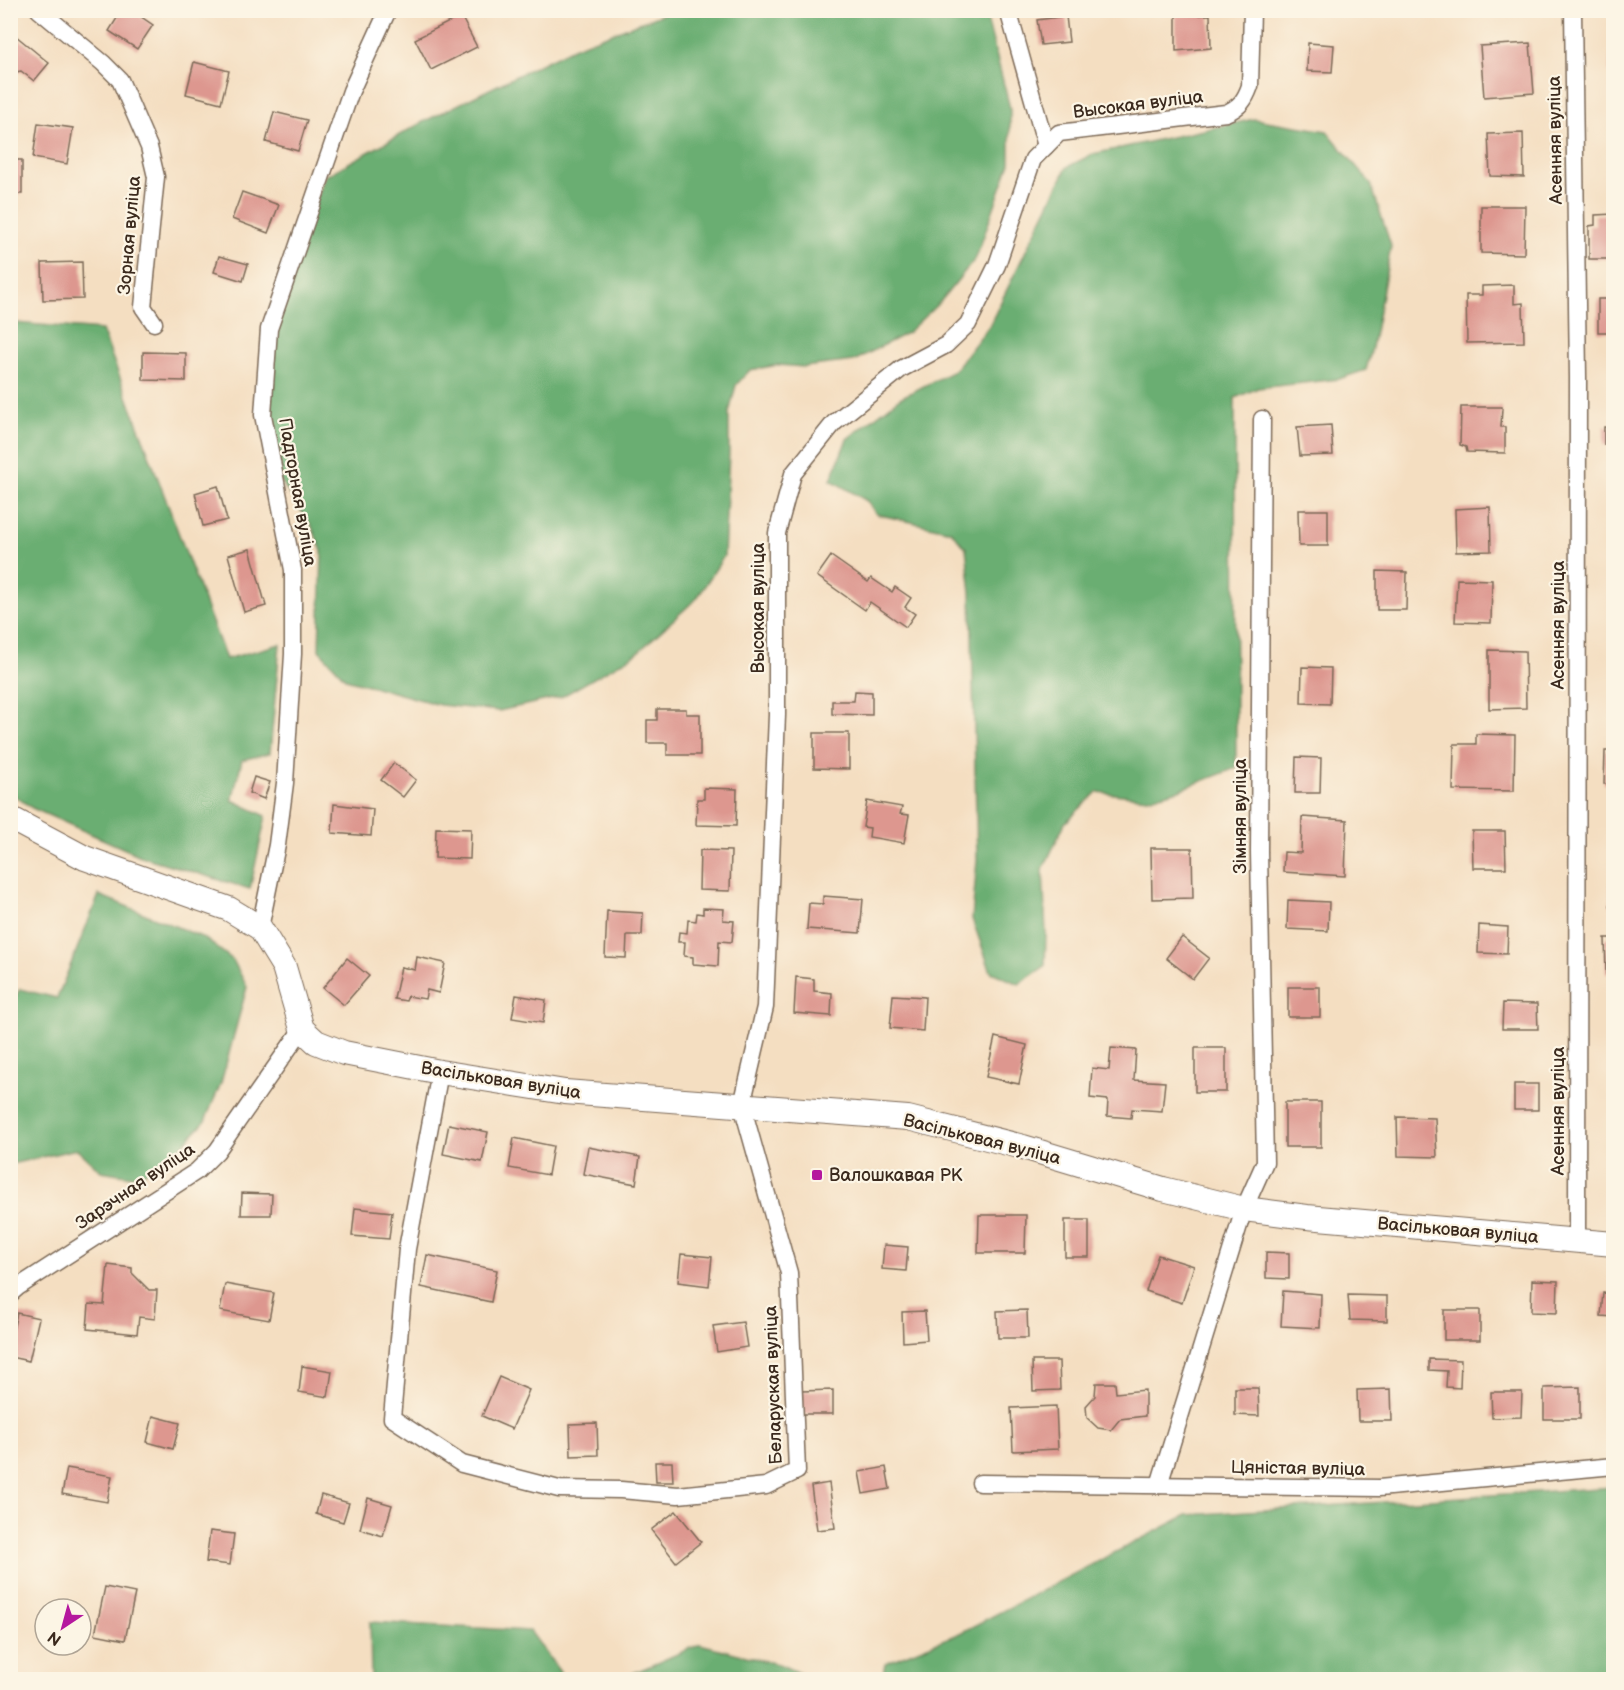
<svg xmlns="http://www.w3.org/2000/svg" width="1624" height="1690" font-family="'Balsamiq Sans',sans-serif">
	<rect width="100%" height="100%" fill="#fcf5e5"/>
	<filter id="ink" filterUnits="userSpaceOnUse"><feTurbulence type="fractalNoise" baseFrequency=".0167" numOctaves="2"/><feDisplacementMap in="SourceGraphic" scale="12" xChannelSelector="R" yChannelSelector="G"/><feConvolveMatrix kernelMatrix="1 2 1 2 8 2 1 2 1" color-interpolation-filters="sRGB"/></filter>
	<filter id="wash" filterUnits="userSpaceOnUse"><feTurbulence type="fractalNoise" baseFrequency=".008" numOctaves="4" result="noise"/><feDisplacementMap in="SourceGraphic" scale="24" xChannelSelector="R" yChannelSelector="G"/><feGaussianBlur stdDeviation="1.35" result="paint"/><feColorMatrix in="noise" values="0 0 0 0 0 0 0 0 0 0 0 0 0 0 0 0 0 1.4 0 .05"/><feComposite in="paint" operator="in"/></filter>
	<g filter="url(#wash)">
		<rect width="100%" height="100%" fill="#f4dec1"/>
		<!-- forest -->
		<g fill="#6bae72" stroke="#536c48" stroke-width="1.5">
			<polygon points="671,11 985,11 1010,108 1010,163 976,258 940,302 907,333 854,361 804,367 778,365 750,370 736,385 729,413 729,453 724,556 697,598 636,654 561,697 499,711 440,705 346,679 319,650 322,551 311,525 273,470 263,415 269,329 325,176 423,122 575,47"/>
			<polygon points="1254,119 1327,131 1371,184 1391,246 1372,348 1366,370 1339,379 1258,388 1235,398 1236,768 1179,790 1148,798 1097,792 1065,823 1043,869 1046,934 1045,966 1019,984 991,972 972,919 977,860 971,593 966,548 951,531 876,514 867,501 831,480 847,439 900,398 954,371 989,326 1067,167 1093,154"/>
			<polygon points="10,246 15,323 102,330 226,659 280,644 270,753 242,760 232,800 266,816 250,889 143,857 32,808 11,793"/>
			<polygon points="99,895 204,938 233,960 247,987 221,1083 205,1121 176,1152 137,1177 101,1171 77,1149 11,1164 11,1003 20,989 57,998"/>
			<polygon points="1613,1487 1613,1679 882,1679 885,1663 960,1633 1187,1515"/>
			<polygon points="370,1622 530,1631 565,1679 371,1679"/>
			<polygon points="700,1644 781,1665 812,1679 620,1679"/>
		</g>
		<g id="blocks">
			<!-- building -->
			<g fill="#dd978f">
				<polygon points="122,10 131,10 153,25 137,49 109,31"/>
				<polygon points="1176,15 1210,15 1211,48 1176,51"/>
				<polygon points="461,16 477,47 431,70 415,39"/>
				<polygon points="1066,16 1069,42 1041,45 1037,20"/>
				<polygon points="10,31 49,63 34,81 21,71 16,72 10,79"/>
				<polygon points="1611,39 1614,40 1614,73 1609,72"/>
				<polygon points="1308,43 1334,45 1332,72 1307,71"/>
				<polygon points="1530,43 1534,93 1484,97 1480,46"/>
				<polygon points="194,62 229,71 221,103 186,94"/>
				<polygon points="274,112 307,120 298,151 266,142"/>
				<polygon points="38,123 73,128 67,164 33,158"/>
				<polygon points="1523,133 1524,177 1490,176 1488,134"/>
				<rect x="10" y="160" width="12" height="34"/>
				<polygon points="242,192 279,205 268,233 232,219"/>
				<polygon points="1481,206 1525,206 1524,254 1481,253"/>
				<polygon points="1614,214 1614,259 1589,259 1589,226 1595,225 1595,215"/>
				<polygon points="219,256 248,264 243,281 214,272"/>
				<polygon points="82,262 83,299 43,300 42,263"/>
				<polygon points="1514,285 1514,304 1523,303 1524,342 1467,343 1466,295 1482,295 1482,286"/>
				<rect x="1598" y="299" width="16" height="33"/>
				<polygon points="143,352 186,353 186,381 143,380"/>
				<polygon points="1461,407 1502,407 1501,427 1505,427 1505,453 1467,452 1466,447 1460,445"/>
				<polygon points="1331,425 1333,455 1300,456 1297,427"/>
				<rect x="1604" y="427" width="10" height="18"/>
				<polygon points="218,486 227,520 203,526 195,493"/>
				<polygon points="1490,507 1491,551 1456,552 1455,509"/>
				<polygon points="1611,508 1614,508 1614,556 1610,555"/>
				<polygon points="1298,510 1328,510 1328,546 1299,546"/>
				<polygon points="250,549 266,606 244,612 228,555"/>
				<polygon points="831,556 868,582 871,578 892,592 895,587 911,598 905,607 915,614 906,627 870,602 865,610 817,576"/>
				<polygon points="1377,571 1407,572 1406,610 1377,610"/>
				<polygon points="1457,579 1492,580 1491,623 1455,622"/>
				<polygon points="1489,650 1525,651 1526,708 1489,709"/>
				<polygon points="1302,667 1331,668 1330,704 1301,703"/>
				<polygon points="855,691 872,692 872,715 832,714 832,701 854,701"/>
				<polygon points="657,709 686,709 686,714 700,714 700,755 667,755 667,743 647,743 647,720 657,720"/>
				<polygon points="814,733 849,733 849,769 814,768"/>
				<polygon points="1476,734 1515,735 1514,791 1453,790 1454,744 1476,744"/>
				<polygon points="1605,751 1614,751 1614,785 1604,784"/>
				<polygon points="1296,757 1321,758 1320,793 1295,793"/>
				<polygon points="394,763 416,780 403,797 381,780"/>
				<polygon points="254,777 270,782 264,799 249,793"/>
				<polygon points="704,788 737,789 736,826 696,825 697,799 704,799"/>
				<polygon points="867,801 902,807 900,814 909,815 904,843 869,837 870,828 863,827"/>
				<polygon points="334,804 373,809 371,836 332,833"/>
				<polygon points="1302,817 1347,820 1345,876 1283,872 1284,852 1301,853"/>
				<polygon points="436,828 471,829 470,859 435,858"/>
				<polygon points="1472,831 1505,831 1506,868 1473,868"/>
				<polygon points="1151,848 1192,848 1193,898 1152,899"/>
				<polygon points="700,850 731,851 730,891 699,890"/>
				<rect x="1610" y="879" width="4" height="28"/>
				<polygon points="823,896 863,899 860,933 807,929 809,903 823,904"/>
				<polygon points="1288,900 1329,902 1328,931 1287,929"/>
				<polygon points="703,908 724,909 723,920 734,921 732,942 719,941 718,966 693,964 693,957 684,956 685,942 678,942 679,932 687,933 688,920 696,921 697,913 703,914"/>
				<polygon points="607,911 643,913 642,935 627,935 626,958 605,957"/>
				<polygon points="1479,925 1508,927 1507,954 1478,953"/>
				<polygon points="1182,937 1209,958 1193,979 1166,958"/>
				<polygon points="1605,938 1614,938 1614,973 1606,974"/>
				<polygon points="417,957 445,963 439,993 427,990 425,999 408,996 406,1001 394,999 401,967 415,970"/>
				<polygon points="347,958 369,976 344,1005 323,988"/>
				<polygon points="796,977 814,979 814,991 832,993 831,1016 794,1013"/>
				<rect x="1288" y="987" width="32" height="30"/>
				<polygon points="516,995 546,1000 543,1023 512,1018"/>
				<polygon points="893,995 925,997 923,1031 890,1028"/>
				<polygon points="1503,1003 1537,1004 1538,1029 1502,1029"/>
				<polygon points="995,1037 1027,1045 1019,1084 986,1077"/>
				<polygon points="1610,1037 1614,1037 1614,1069 1610,1068"/>
				<polygon points="1111,1048 1136,1050 1134,1080 1165,1082 1162,1111 1132,1109 1131,1118 1107,1116 1108,1100 1090,1098 1092,1068 1109,1070"/>
				<rect x="1195" y="1048" width="31" height="44"/>
				<rect x="1514" y="1084" width="24" height="26"/>
				<rect x="1285" y="1102" width="36" height="45"/>
				<polygon points="1397,1117 1435,1118 1437,1157 1398,1156"/>
				<polygon points="449,1124 488,1132 482,1162 443,1154"/>
				<polygon points="514,1138 553,1146 548,1175 509,1168"/>
				<polygon points="588,1147 640,1157 636,1184 583,1174"/>
				<polygon points="242,1193 272,1194 271,1215 241,1215"/>
				<polygon points="355,1208 392,1212 389,1239 352,1236"/>
				<polygon points="979,1215 1026,1215 1025,1253 978,1253"/>
				<rect x="1065" y="1220" width="24" height="37"/>
				<polygon points="884,1245 908,1247 906,1271 882,1269"/>
				<polygon points="1266,1252 1289,1253 1289,1279 1266,1278"/>
				<polygon points="681,1254 712,1257 709,1286 678,1282"/>
				<polygon points="427,1255 497,1270 491,1302 421,1287"/>
				<polygon points="1158,1255 1194,1266 1182,1303 1146,1291"/>
				<polygon points="108,1265 132,1268 132,1273 149,1290 157,1290 155,1319 139,1317 137,1334 87,1329 89,1304 104,1305"/>
				<polygon points="1532,1280 1558,1281 1557,1313 1531,1312"/>
				<polygon points="225,1284 274,1293 269,1320 220,1311"/>
				<polygon points="1283,1291 1321,1294 1320,1328 1281,1326"/>
				<polygon points="1603,1293 1614,1294 1614,1317 1601,1316"/>
				<polygon points="1348,1295 1387,1296 1387,1321 1350,1320"/>
				<polygon points="1027,1310 1028,1338 998,1338 997,1311"/>
				<rect x="1444" y="1310" width="36" height="30"/>
				<polygon points="925,1311 927,1340 903,1342 902,1312"/>
				<polygon points="17,1313 39,1318 29,1361 10,1357 10,1344"/>
				<polygon points="743,1322 747,1347 717,1352 713,1326"/>
				<polygon points="1429,1359 1461,1360 1460,1388 1446,1387 1447,1371 1429,1370"/>
				<polygon points="1032,1361 1059,1361 1060,1390 1033,1391"/>
				<polygon points="302,1366 332,1371 328,1397 299,1392"/>
				<polygon points="499,1377 529,1390 512,1429 482,1416"/>
				<polygon points="1096,1383 1115,1383 1116,1393 1145,1390 1145,1416 1120,1419 1111,1430 1098,1428 1087,1418 1086,1406 1095,1396"/>
				<polygon points="1580,1387 1580,1419 1544,1419 1544,1388"/>
				<polygon points="1235,1388 1258,1388 1259,1416 1235,1415"/>
				<polygon points="1391,1389 1392,1421 1358,1421 1357,1390"/>
				<polygon points="833,1390 833,1414 802,1414 801,1391"/>
				<polygon points="1491,1392 1522,1392 1521,1417 1492,1418"/>
				<polygon points="1056,1406 1058,1449 1013,1451 1011,1408"/>
				<polygon points="153,1416 180,1423 173,1449 147,1442"/>
				<polygon points="597,1423 598,1455 571,1456 570,1424"/>
				<polygon points="655,1462 672,1462 673,1482 656,1482"/>
				<polygon points="886,1467 890,1489 863,1494 859,1472"/>
				<polygon points="67,1468 112,1476 107,1502 62,1494"/>
				<polygon points="829,1483 835,1528 817,1530 811,1486"/>
				<polygon points="321,1495 349,1503 343,1522 316,1514"/>
				<polygon points="368,1498 392,1505 383,1536 360,1529"/>
				<polygon points="676,1511 701,1542 676,1562 651,1530"/>
				<polygon points="210,1531 234,1534 230,1565 206,1562"/>
				<polygon points="105,1587 135,1593 125,1640 95,1634"/>
			</g>
		</g>
	</g>
	<g filter="url(#ink)">
		<use href="#blocks" fill-opacity="0" stroke="#7c6957" stroke-width="1.5"/>
		<g fill="none" stroke-linecap="round" stroke-linejoin="round">
			<!-- street casing -->
			<g stroke="#7c6957" stroke-width="19">
				<g id="street">
					<polyline points="39,10 103,63 120,80 149,147 156,177 143,307 154,323"/>
					<polyline points="1008,10 1046,146"/>
					<polyline points="1573,10 1578,377 1577,1240"/>
					<polyline points="260,928 277,845 285,783 293,654 293,570 263,415 269,329 351,91 388,10"/>
					<path d="M440 1072 407 1249 392 1418 462 1464 559 1489 621 1490 678 1495 766 1486 797 1471 789 1273 742 1105 765 1007 777 715V533L793 474 834 423 901 369 946 345 968 324 997 265 1033 159 1059 133 1226 113C1240 107 1245 100 1250 86L1252 10"/>
					<polyline points="10,1294 18,1287 197,1171 217,1151 302,1029"/>
					<polyline points="980,1483 1379,1488 1614,1466"/>
					<polyline points="1159,1485 1244,1209 1265,1162 1259,852 1262,419"/>
				</g>
			</g>
			<!-- secondary casing -->
			<g stroke="#7c6957" stroke-width="26">
				<polyline id="secondary" points="10,818 85,858 229,909 260,928 284,967 302,1029 316,1042 344,1053 440,1072 565,1092 908,1118 1023,1147 1163,1189 1244,1209 1307,1217 1614,1244"/>
			</g>
			<!-- street -->
			<use href="#street" stroke="#fff" stroke-width="16"/>
			<!-- secondary -->
			<use href="#secondary" stroke="#fff" stroke-width="24"/>
		</g>
	</g>
	<!-- markers -->
	<rect fill="#b5179e" stroke="#fcf5e5" stroke-width="2" x="811" y="1169" width="12" height="12" rx="3"/>
	<g text-anchor="middle" stroke-width="4.5" stroke-linejoin="round" paint-order="stroke">
		<!-- street labels -->
		<g font-size="18" fill="#3b2a1e" stroke="#fcf5e5">
			<text transform="translate(1138 104) rotate(-7)" y="6">Высокая вуліца</text>
			<text transform="translate(1555 140) rotate(-91)" y="6">Асенняя вуліца</text>
			<text transform="translate(129 235) rotate(-85)" y="6">Зорная вуліца</text>
			<text transform="translate(298 492) rotate(80)" y="6">Падгорная вуліца</text>
			<text transform="translate(758 608) rotate(-90)" y="6">Высокая вуліца</text>
			<text transform="translate(1558 625) rotate(-90)" y="6">Асенняя вуліца</text>
			<text transform="translate(1240 816) rotate(-90)" y="6">Зімняя вуліца</text>
			<text transform="translate(501 1080) rotate(9)" y="6">Васільковая вуліца</text>
			<text transform="translate(1558 1111) rotate(-90)" y="6">Асенняя вуліца</text>
			<text transform="translate(982 1139) rotate(14)" y="6">Васільковая вуліца</text>
			<text transform="translate(135 1186) rotate(-34)" y="6">Зарэчная вуліца</text>
			<text transform="translate(1458 1230) rotate(5)" y="6">Васільковая вуліца</text>
			<text transform="translate(773 1385) rotate(-92)" y="6">Беларуская вуліца</text>
			<text transform="translate(1298 1468) rotate(1)" y="6">Цяністая вуліца</text>
		</g>
		<!-- poi labels -->
		<g font-size="18" fill="#3b2a1e" stroke="#fcf5e5" text-anchor="start">
			<text x="829" y="1181">Валошкавая РК</text>
		</g>
	</g>
	<!-- margin -->
	<rect width="1624" height="1690" fill="none" stroke="#fcf5e5" stroke-width="36"/>
	<!-- north arrow -->
	<g transform="translate(63 1627) rotate(216)"><circle r="28" fill="#fcf5e5" stroke="#afa495" stroke-width="1.5"/>
	<path d="M0-4.5L10 22L0 15L-10 22Z" fill="#b5179e"/>
	<text y="-9" font-size="16" font-weight="bold" text-anchor="middle" fill="#3b2a1e">N</text>
	</g>
</svg>
